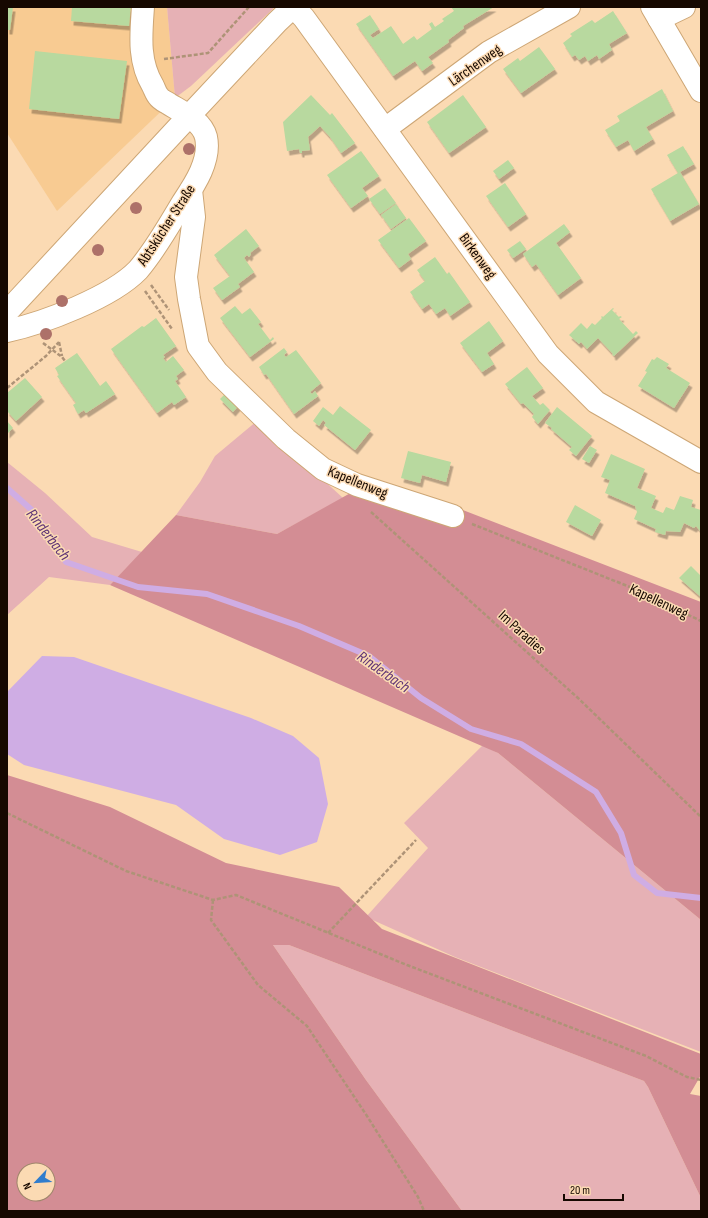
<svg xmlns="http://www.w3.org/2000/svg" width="708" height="1218" font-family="'Sofia Sans Condensed',sans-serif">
	<defs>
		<filter id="shadow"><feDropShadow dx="2.5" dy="4.5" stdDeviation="0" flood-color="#0004"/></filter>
	</defs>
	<rect width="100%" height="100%" fill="#fbdab3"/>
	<!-- built -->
	<polygon fill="#f8cb92" points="7,7 167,7 175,98 57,211 7,133"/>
	<!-- green -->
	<g fill="#e6b1b5">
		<polygon points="167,7 275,7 191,86 175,98"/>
		<polygon points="258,420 343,498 277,534 176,515 200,482 215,456"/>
		<polygon points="7,462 45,493 92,537 142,552 110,585 49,577 7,615"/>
		<polygon points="483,745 498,753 701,920 701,1052 455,957 366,917 428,848 404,823"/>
		<polygon points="273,945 289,945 644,1081 648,1087 701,1198 701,1211 462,1211 366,1080"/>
	</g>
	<!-- forest -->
	<g fill="#d38d94" fill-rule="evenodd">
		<polygon points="372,481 455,507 701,602 701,920 498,753 110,585 176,515 277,534"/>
		<path d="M7 775 110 807 226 863 339 887 382 929 701 1054V1075L690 1094 701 1096V1198L648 1087 644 1081 289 945H273L366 1080 462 1211H7ZM24 1170H48V1194H24Z"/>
	</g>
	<!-- water -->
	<polygon fill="#cfade4" points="42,656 74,657 251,718 293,736 319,758 328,804 317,842 280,855 224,839 176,805 24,765 7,754 7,692"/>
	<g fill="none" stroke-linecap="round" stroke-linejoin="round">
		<!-- stream -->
		<polyline stroke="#cfade4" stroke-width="6" points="7,488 34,512 66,562 138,587 207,594 299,626 369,656 421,698 471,729 521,744 596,792 621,833 634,875 657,893 701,898"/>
	</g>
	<!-- building -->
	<g fill="#b8d99f" filter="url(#shadow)">
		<polygon points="7,7 13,7 10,30 7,30"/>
		<polygon points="72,7 131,7 129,26 71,21"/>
		<polygon points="451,7 494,7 463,26 464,28 448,40 449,42 428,57 433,63 422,71 415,61 393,76 356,24 370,15 379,29 370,35 373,38 391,26 403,44 414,36 417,40 432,29 429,24 432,22 435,27 444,21 442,19 454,11"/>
		<polygon points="613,11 627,33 609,44 612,50 599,59 597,55 588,61 585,56 579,60 575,55 572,57 563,43 572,36 570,34 592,20 595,23"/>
		<polygon points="539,47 555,69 521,93 503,69 518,58 520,61"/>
		<polygon points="35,51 127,61 119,119 29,109"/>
		<polygon points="662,89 673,111 646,127 653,139 634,151 628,140 616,147 605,130 620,121 617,116"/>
		<polygon points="311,95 330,115 332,113 355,143 341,153 330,137 320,126 308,137 310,150 302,151 302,153 300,153 299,149 287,151 283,122"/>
		<polygon points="463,95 486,127 449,153 427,122"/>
		<polygon points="683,146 694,164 680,172 699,204 670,221 651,189 678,173 667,155"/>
		<polygon points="361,151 379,176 362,188 368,196 351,208 327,175"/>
		<polygon points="508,160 514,168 499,179 493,171"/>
		<polygon points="505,183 526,214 508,227 486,196"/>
		<polygon points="385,188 396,203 380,214 369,199"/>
		<polygon points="396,204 406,218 391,229 381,215"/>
		<polygon points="409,218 426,241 408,254 411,259 399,268 378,240"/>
		<polygon points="564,224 570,232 556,243 581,278 558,295 536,264 532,267 523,254"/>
		<polygon points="246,229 259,246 250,253 251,254 249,257 247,255 244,258 254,272 238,284 240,287 222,300 213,288 230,276 214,255"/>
		<polygon points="520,241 526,249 513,258 507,250"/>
		<polygon points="435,257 447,274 449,272 470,302 450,316 445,308 436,314 429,304 422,309 410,292 425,281 417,270"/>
		<polygon points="235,306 242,314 250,308 261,322 258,324 270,340 273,337 274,339 250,357 220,318"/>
		<polygon points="613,308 614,309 612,310 619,317 620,316 622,317 619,319 633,334 636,331 638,333 614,356 612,355 613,354 598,338 587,349 581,342 579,344 569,335 581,323 587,329 592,323 595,325 602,318 601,317 602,316 603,317"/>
		<polygon points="156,318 176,346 163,355 165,357 163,358 166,362 173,356 184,370 176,376 178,379 175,381 186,397 174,405 172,402 157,413 111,349 142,326 144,327"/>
		<polygon points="489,321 503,341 487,353 494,364 482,372 460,343"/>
		<polygon points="284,348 287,352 284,355 286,357 296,350 321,383 310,392 312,394 315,391 318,396 294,414 266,374 264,375 259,367"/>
		<polygon points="77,353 100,386 106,381 115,394 86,413 84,410 78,414 73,405 76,403 57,376 59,375 55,368"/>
		<polygon points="657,357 669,364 666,368 690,383 674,408 638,386 647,372 645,371 652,359 654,360"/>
		<polygon points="527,367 543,388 532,396 540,405 543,403 550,410 538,424 532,417 534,414 523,403 521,404 505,384"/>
		<polygon points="25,378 42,397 16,421 7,411 7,393"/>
		<polygon points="228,391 239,405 233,412 220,399"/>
		<polygon points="340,406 371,430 355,450 324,425 326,423 323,420 319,426 313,421 323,407 333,415"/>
		<polygon points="557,407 592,436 576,456 569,450 572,447 551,429 552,428 545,423"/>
		<polygon points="7,421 13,428 7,434"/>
		<polygon points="590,446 597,450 589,463 582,459"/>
		<polygon points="408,451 451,462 446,482 422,475 420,483 401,478"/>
		<polygon points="611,454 645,469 637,488 656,496 651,508 663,513 666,507 674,510 680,496 693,500 691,507 701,510 701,532 696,526 694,528 684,523 680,532 666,531 665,535 655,532 656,529 634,519 637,512 635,506 605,493 610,480 601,477"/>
		<polygon points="575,505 601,520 592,536 566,522"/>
		<polygon points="691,566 701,576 701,597 679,578"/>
	</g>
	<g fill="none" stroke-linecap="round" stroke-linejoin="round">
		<!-- street casing -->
		<g stroke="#cda675" stroke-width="24">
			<g id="street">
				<polyline points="294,7 304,18 548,354 596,402 701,462"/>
				<polyline points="652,7 659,19 684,7"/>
				<polyline points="659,19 701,91"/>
				<polyline points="385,129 489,52 569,7"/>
				<polyline points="191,190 194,217 186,277 189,299 198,346 217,372 286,439 323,469 357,485 453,516"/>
				<path d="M7 331C44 323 112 297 138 270 156 249 169 225 183 202 195 184 211 160 206 137 202 121 182 112 169 104 166 102 161 100 159 97 156 94 155 90 153 86 138 61 141 35 143 7"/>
			</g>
		</g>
		<!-- secondary casing -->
		<g stroke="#cda675" stroke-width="24">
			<polyline id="secondary" points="7,312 188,117 277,22 293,7"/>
		</g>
		<!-- path -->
		<g stroke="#ae9377" stroke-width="2.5" stroke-dasharray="4 2" stroke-linecap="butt">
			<polyline points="164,59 208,53 249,7"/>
			<polyline points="151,285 169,310"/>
			<polyline points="145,291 172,329"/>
			<polyline points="59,342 62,356"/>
			<polyline points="43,343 62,357 65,361"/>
			<polyline points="7,388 46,356 59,342"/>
			<polyline points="371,512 578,698 701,817"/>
			<polyline points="472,524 630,587 701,621"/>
			<polyline points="7,813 126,871 213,900 236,895 407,965 646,1056 687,1077 701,1080"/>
			<polyline points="213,900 211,920 258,985 307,1026 367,1116 418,1197 424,1211"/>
			<polyline points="328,933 416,840"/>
		</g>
		<!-- street -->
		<use href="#street" stroke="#fff" stroke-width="22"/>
		<!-- secondary -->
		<use href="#secondary" stroke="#fff" stroke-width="22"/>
	</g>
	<!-- trees -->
	<g fill="#ad7169">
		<circle cx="189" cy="149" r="6"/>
		<circle cx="136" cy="208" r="6"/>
		<circle cx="98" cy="250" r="6"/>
		<circle cx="62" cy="301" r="6"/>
		<circle cx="46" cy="334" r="6"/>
	</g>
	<g text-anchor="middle" stroke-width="3" stroke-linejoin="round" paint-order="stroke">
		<!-- street labels -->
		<g font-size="15" fill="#160800" stroke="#fbdab3">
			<text transform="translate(475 65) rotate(-35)" y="5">Lärchenweg</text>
			<text transform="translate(166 225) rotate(-57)" y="5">Abtskücher Straße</text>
			<text transform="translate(478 256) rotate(54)" y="5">Birkenweg</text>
			<text transform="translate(358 482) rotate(22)" y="5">Kapellenweg</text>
			<text transform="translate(659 601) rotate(25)" y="5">Kapellenweg</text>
			<text transform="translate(522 632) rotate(42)" y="5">Im Paradies</text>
		</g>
		<!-- water labels -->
		<g font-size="16" font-style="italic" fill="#5f3476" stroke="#fbdab3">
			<text transform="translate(49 534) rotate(52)" y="6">Rinderbach</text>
			<text transform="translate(384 671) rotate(35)" y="6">Rinderbach</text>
		</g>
	</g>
	<!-- border -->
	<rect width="708" height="1218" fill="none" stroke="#160800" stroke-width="16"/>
	<!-- north arrow -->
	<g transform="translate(36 1182) rotate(245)"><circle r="19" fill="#fbdab3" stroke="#9f866b"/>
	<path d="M0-3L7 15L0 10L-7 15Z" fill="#307dcd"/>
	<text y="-6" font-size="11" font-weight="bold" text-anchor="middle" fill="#160800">N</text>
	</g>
	<!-- scale -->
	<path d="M564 1194v6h59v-6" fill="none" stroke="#160800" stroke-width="2"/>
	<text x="570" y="1194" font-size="12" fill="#160800" stroke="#fbdab3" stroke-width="3" paint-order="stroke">20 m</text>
</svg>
